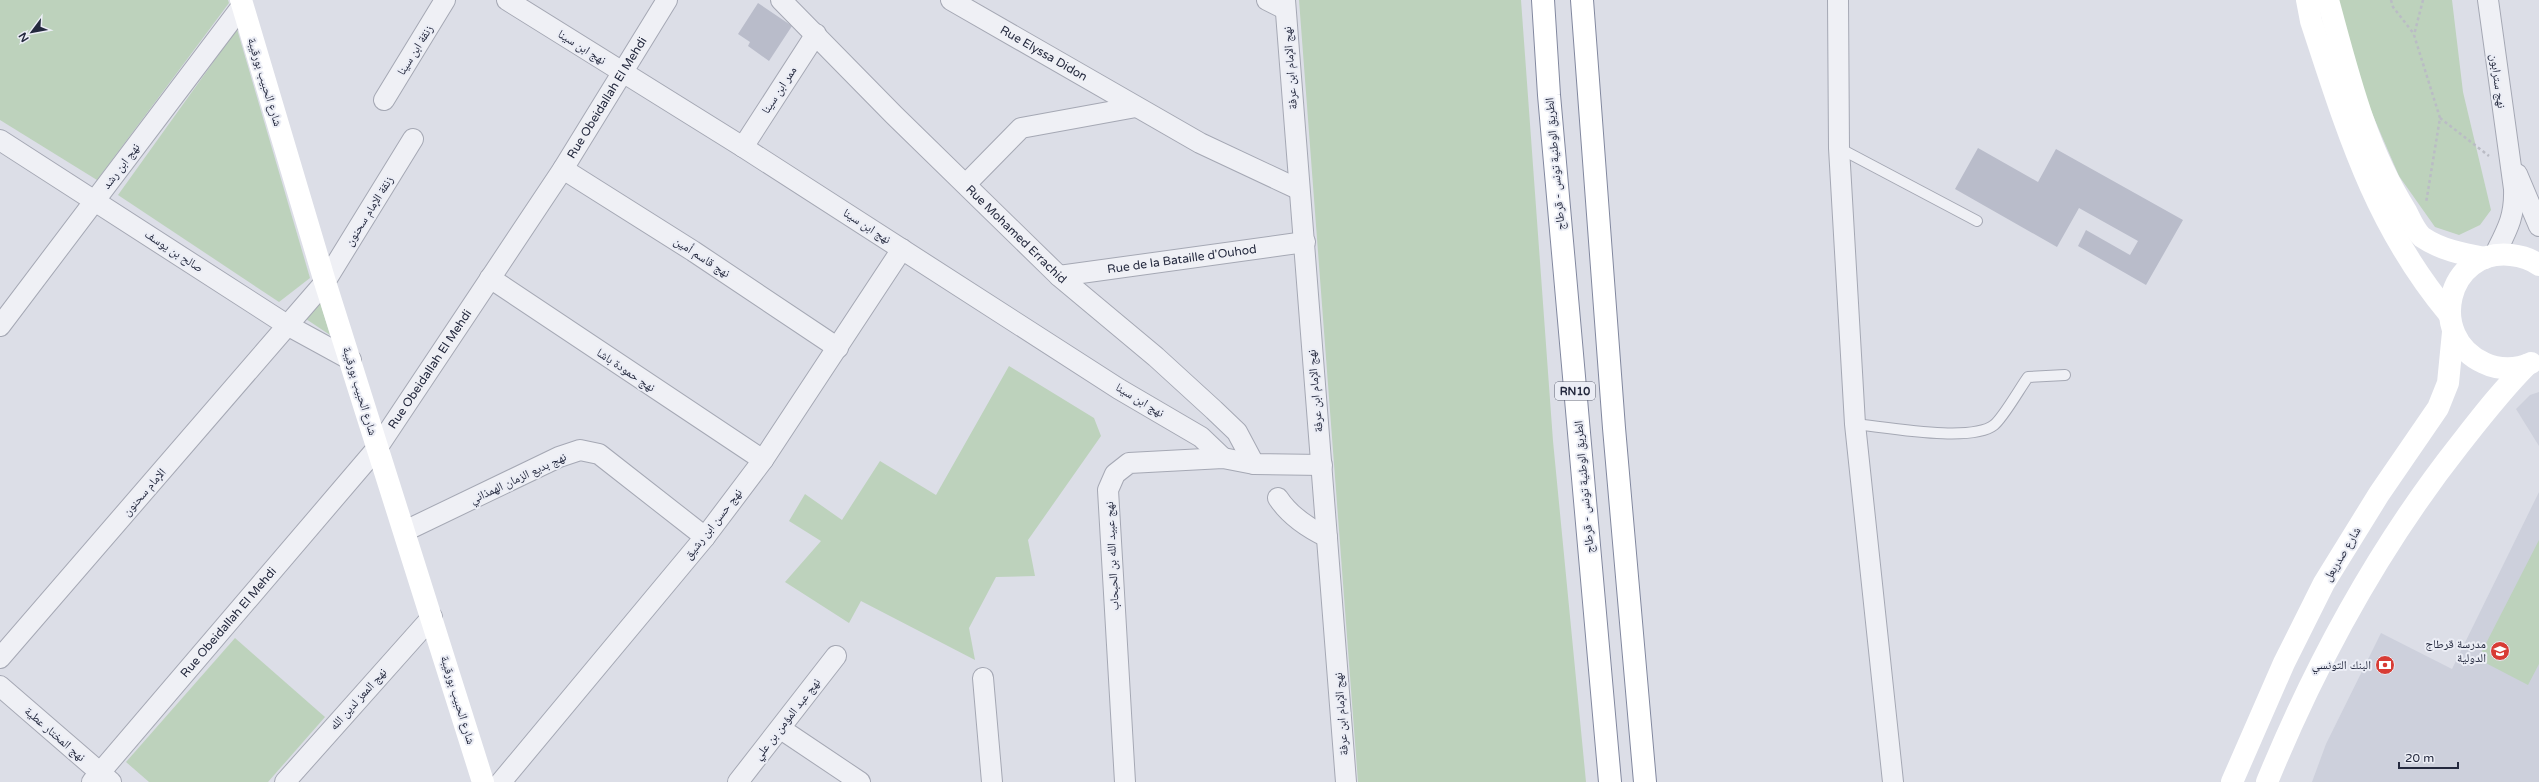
<svg xmlns="http://www.w3.org/2000/svg" width="2539" height="782" font-family="'Varela Round','Noto Naskh Arabic',sans-serif">
	<rect width="100%" height="100%" fill="#dcdee7"/>
	<!-- built -->
	<g fill="#cdd0dc">
		<polygon points="2539,392 2539,446 2516,409 2530,395"/>
		<polygon points="2539,492 2539,782 2312,782 2326,744 2381,633 2452,669"/>
	</g>
	<!-- green -->
	<g fill="#bdd2bc">
		<polygon points="0,0 228,0 229,3 97,180 0,120"/>
		<polygon points="1299,0 1521,0 1553,441 1586,782 1358,782"/>
		<polygon points="2333,0 2452,0 2463,92 2491,210 2480,225 2459,235 2435,227 2399,176 2368,104"/>
		<polygon points="237,29 310,278 279,302 118,195"/>
		<polygon points="320,302 330,335 303,317"/>
		<polygon points="1009,366 1094,418 1101,436 1028,540 1035,576 996,577 969,628 975,660 861,601 849,623 785,582 821,541 789,521 805,494 842,520 880,461 936,495"/>
		<polygon points="2539,540 2539,664 2528,685 2478,659"/>
		<polygon points="235,638 325,717 268,782 149,782 126,762"/>
	</g>
	<!-- building -->
	<g fill="#b9bcca">
		<polygon points="758,3 792,26 769,61 748,46 750,42 738,34"/>
		<polygon points="1978,148 2038,182 2056,149 2183,220 2146,285 2078,246 2086,230 2130,255 2138,241 2079,208 2057,247 1955,189"/>
	</g>
	<g fill="none" stroke-linecap="round" stroke-linejoin="round">
		<!-- lane casing -->
		<g stroke="#a5a8b4" stroke-width="12">
			<g id="lane">
				<polyline points="1839,148 1977,221"/>
				<path d="M1855 424C1886 427 1971 443 1994 425 2003 418 2020 388 2028 377L2065 375"/>
			</g>
		</g>
		<!-- street casing -->
		<g stroke="#a5a8b4" stroke-width="22">
			<g id="street">
				<polyline points="507,0 743,147 1119,389 1201,437 1223,458"/>
				<path id="s1" d="M781 0 894 115 1059 276 1156 357 1214 410 1237 432 1254 464"/>
				<path id="s2" d="M951 0 1200 143 1298 189"/>
				<polyline points="1267,0 1285,9"/>
				<polyline points="1285,0 1346,782"/>
				<polyline points="1838,0 1839,148 1855,424 1893,782"/>
				<path d="M2488 0 2514 189C2515 217 2507 230 2495 254"/>
				<polyline points="384,100 445,0"/>
				<polyline points="0,140 287,325 351,360"/>
				<polyline points="743,147 816,34"/>
				<polyline points="563,169 693,251 838,348"/>
				<polyline points="2517,174 2539,226"/>
				<polyline points="966,184 1021,128 1136,107"/>
				<path id="s3" d="M1059 276 1305 242"/>
				<polyline points="490,278 763,460"/>
				<polyline points="0,326 242,6"/>
				<path d="M1278 498C1290 516 1308 528 1327 537"/>
				<polyline points="405,531 559,457 580,450 599,454 705,537"/>
				<polyline points="0,658 325,282 413,139"/>
				<polyline points="983,678 992,782"/>
				<polyline points="0,686 111,782"/>
				<polyline points="781,729 860,782"/>
				<path id="s4" d="M92 782 378 447 563 169 667 0"/>
				<polyline points="285,782 432,617"/>
				<polyline points="501,782 705,537 763,460 902,249"/>
				<polyline points="738,782 836,656"/>
				<polyline points="1125,782 1108,490 1115,474 1129,463 1223,458 1254,464 1322,465"/>
			</g>
		</g>
		<!-- highway casing -->
		<g stroke="#82889f" stroke-width="24">
			<g id="highway">
				<polyline points="1543,0 1549,95 1610,782"/>
				<polyline points="1582,0 1614,428 1645,782"/>
			</g>
		</g>
		<!-- path -->
		<g stroke="#babcc5" stroke-width="2.5" stroke-dasharray="3 3" stroke-linecap="butt">
			<polyline points="2391,0 2393,7 2414,34"/>
			<polyline points="2423,0 2414,35 2440,118 2426,203"/>
			<polyline points="2440,118 2489,156"/>
		</g>
		<!-- lane -->
		<use href="#lane" stroke="#eff0f5" stroke-width="10"/>
		<!-- street -->
		<use href="#street" stroke="#eff0f5" stroke-width="20"/>
		<!-- secondary -->
		<g stroke="#fff" stroke-width="22">
			<polyline points="241,0 325,282 483,782"/>
			<path d="M2307 0 2311 21C2347 130 2374 224 2449 314"/>
			<path d="M2328 0C2348 73 2365 146 2406 211 2410 219 2415 231 2422 237 2441 250 2463 254 2485 258"/>
			<path d="M2531 363C2517 370 2498 370 2484 363 2426 337 2447 248 2511 255 2520 256 2531 259 2539 265"/>
			<polyline points="2232,782 2284,663 2324,583 2379,494 2438,408 2448,383 2453,332"/>
			<path d="M2267 782C2317 660 2378 548 2460 444 2482 416 2502 390 2527 365"/>
		</g>
		<!-- highway -->
		<use href="#highway" stroke="#fff" stroke-width="22"/>
	</g>
	<!-- icons -->
	<defs>
		<g id="school-disc" transform="scale(1)"><circle r="9.5" fill="#d83c35" stroke="#ebedf5"/><path d="M0-5L7-2L0 1L-7-2ZM-4 1L0 2.5L4 1V4Q0 6-4 4Z" fill="#fff"/></g>
		<g id="bank-disc" transform="scale(1)"><circle r="9.5" fill="#d83c35" stroke="#ebedf5"/><path d="M-6-4H6V4H-6ZM0-2.3a2.3 2.3 0 1 0 0 4.6a2.3 2.3 0 1 0 0-4.6Z" fill="#fff"/></g>
	</defs>
	<g fill-rule="evenodd">
		<use href="#school-disc" x="2500" y="651"/>
		<use href="#bank-disc" x="2385" y="665"/>
	</g>
	<g text-anchor="middle" stroke-width="4" stroke-linejoin="round" paint-order="stroke">
		<!-- shield labels -->
		<rect fill="#ebedf5" stroke="#606475" stroke-width="1" x="1555" y="382" width="40" height="18" rx="3"/>
		<g font-size="11" font-weight="bold" fill="#24293e">
			<text x="1575" y="395">RN10</text>
		</g>
		<!-- street labels -->
		<g font-size="12" fill="#24293e" stroke="#ebedf5">
			<text transform="translate(582 47) rotate(32)" y="4">نهج ابن سينا</text>
			<text transform="translate(415 50) rotate(-58)" y="4">زنقة ابن سينا</text>
			<text dy="4" stroke="none"><textPath href="#s2" startOffset="107">Rue Elyssa Didon</textPath></text>
			<text transform="translate(1290 68) rotate(-94)" y="4">نهج الإمام ابن عرفة</text>
			<text transform="translate(2498 81) rotate(82)" y="4">نهج سترابون</text>
			<text transform="translate(265 82) rotate(73)" y="4">شارع الحبيب بورقيبة</text>
			<text transform="translate(779 90) rotate(-57)" y="4">ممر ابن سينا</text>
			<text dy="4" stroke="none"><textPath href="#s4" startOffset="858">Rue Obeidallah El Mehdi</textPath></text>
			<text transform="translate(1555 164) rotate(-95)" y="4">الطريق الوطنية تونس - قرطاج</text>
			<text transform="translate(121 166) rotate(-53)" y="4">نهج ابن رشد</text>
			<text transform="translate(369 211) rotate(-58)" y="4">زنقة الإمام سحنون</text>
			<text transform="translate(867 226) rotate(33)" y="4">نهج ابن سينا</text>
			<text dy="4" stroke="none"><textPath href="#s1" startOffset="332">Rue Mohamed Errachid</textPath></text>
			<text transform="translate(174 251) rotate(33)" y="4">صالح بن يوسف</text>
			<text transform="translate(702 257) rotate(33)" y="4">نهج قاسم أمين</text>
			<text dy="4" stroke="none"><textPath href="#s3" startOffset="124">Rue de la Bataille d'Ouhod</textPath></text>
			<text dy="4" stroke="none"><textPath href="#s4" startOffset="534">Rue Obeidallah El Mehdi</textPath></text>
			<text transform="translate(626 370) rotate(34)" y="4">نهج حمودة باشا</text>
			<text transform="translate(360 391) rotate(73)" y="4">شارع الحبيب بورقيبة</text>
			<text transform="translate(1315 391) rotate(-95)" y="4">نهج الإمام ابن عرفة</text>
			<text transform="translate(1140 400) rotate(31)" y="4">نهج ابن سينا</text>
			<text transform="translate(518 478) rotate(-25)" y="4">نهج بديع الزمان الهمذاني</text>
			<text transform="translate(1584 487) rotate(-95)" y="4">الطريق الوطنية تونس - قرطاج</text>
			<text transform="translate(144 492) rotate(-49)" y="4">الإمام سحنون</text>
			<text transform="translate(713 524) rotate(-52)" y="4">نهج حسن ابن رشيق</text>
			<text transform="translate(2342 554) rotate(-59)" y="4">شارع صدربعل</text>
			<text transform="translate(1112 556) rotate(-93)" y="4">نهج عبيد الله بن الحبحاب</text>
			<text dy="4" stroke="none"><textPath href="#s4" startOffset="210">Rue Obeidallah El Mehdi</textPath></text>
			<text transform="translate(358 699) rotate(-48)" y="4">نهج المعز لدين الله</text>
			<text transform="translate(458 700) rotate(73)" y="4">شارع الحبيب بورقيبة</text>
			<text transform="translate(1341 714) rotate(-94)" y="4">نهج الإمام ابن عرفة</text>
			<text transform="translate(787 719) rotate(-52)" y="4">نهج عبد المؤمن بن علي</text>
			<text transform="translate(55 734) rotate(41)" y="4">نهج المختار عطية</text>
		</g>
		<!-- poi labels -->
		<g font-size="12" fill="#24293e" stroke="#ebedf5" text-anchor="end">
			<text x="2486" y="648">مدرسة قرطاج<tspan x="2486" dy="14">الدولية</tspan></text>
			<text x="2371" y="669">البنك التونسي</text>
		</g>
	</g>
	<!-- north arrow -->
	<g transform="translate(32 32) rotate(238)" stroke="#ebedf5" stroke-width="3" paint-order="stroke">
	<path d="M0-3L7 15L0 10L-7 15Z" fill="#24293e"/>
	<text y="-6" font-size="11" font-weight="bold" text-anchor="middle" fill="#24293e">N</text>
	</g>
	<!-- scale -->
	<path d="M2399 762v6h59v-6" fill="none" stroke="#24293e" stroke-width="2"/>
	<text x="2405" y="762" font-size="12" fill="#24293e" stroke="#ebedf5" stroke-width="3" paint-order="stroke">20 m</text>
</svg>
